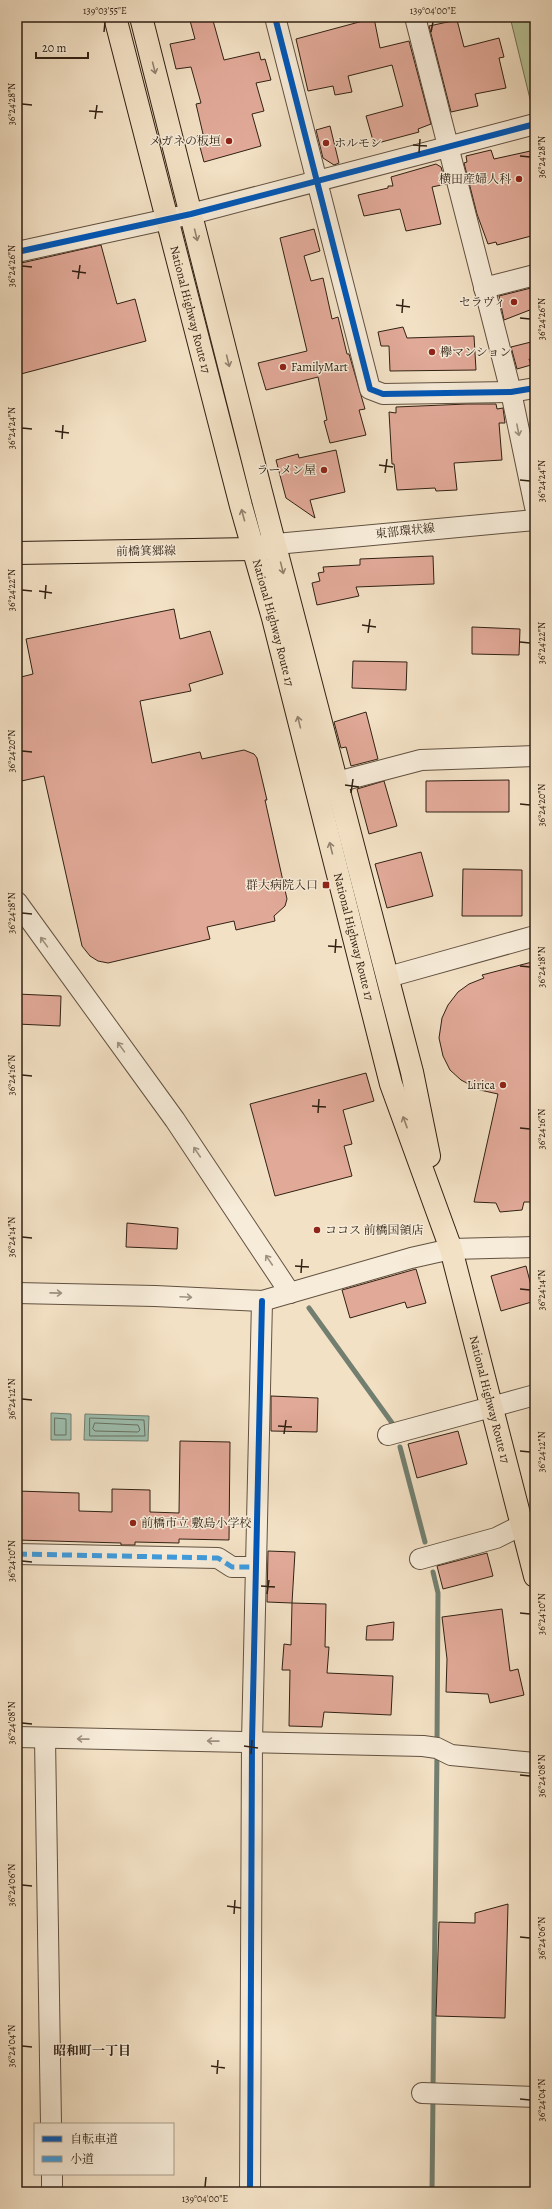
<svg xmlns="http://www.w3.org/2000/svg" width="552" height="2209" font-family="Alegreya,'Noto Serif JP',serif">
	<rect width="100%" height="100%" fill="#f3e1c5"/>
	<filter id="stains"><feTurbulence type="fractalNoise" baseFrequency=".005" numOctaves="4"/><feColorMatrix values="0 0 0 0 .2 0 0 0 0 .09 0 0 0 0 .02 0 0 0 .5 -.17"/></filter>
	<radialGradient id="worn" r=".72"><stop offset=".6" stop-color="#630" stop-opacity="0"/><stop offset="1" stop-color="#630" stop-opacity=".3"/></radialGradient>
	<!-- green -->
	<polygon fill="#b8c397" stroke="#747255" points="510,17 535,17 535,106 531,103"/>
	<!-- water -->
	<g fill="#9dbeae" stroke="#727f70">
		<polygon points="51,1413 71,1414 71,1440 51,1440"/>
		<polygon points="85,1414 149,1416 148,1441 84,1440"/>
	</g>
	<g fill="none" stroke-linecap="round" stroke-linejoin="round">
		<!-- shore -->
		<g stroke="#677060" stroke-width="1">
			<polygon points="55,1418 66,1419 66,1435 55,1435"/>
			<polygon points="90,1418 144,1420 145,1436 90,1436"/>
			<polygon points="95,1423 138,1425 140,1430 138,1432 95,1431 93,1429"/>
		</g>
		<!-- stream -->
		<g stroke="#727f70" stroke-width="5">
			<polyline points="309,1308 395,1427"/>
			<polyline points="400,1447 425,1542"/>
			<polyline points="433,1572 438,1593 437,1744"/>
			<polyline points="433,2090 437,1752"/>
			<polyline points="432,2192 433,2098"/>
		</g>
	</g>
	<!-- building -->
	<g fill="#e1a998" stroke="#312113">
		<polygon points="189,17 212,17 224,60 259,52 261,60 265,59 271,80 256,83 264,111 252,114 261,146 204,162 197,136 203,134 196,104 201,103 191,67 176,69 170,44 195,39"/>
		<polygon points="374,18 380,48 409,41 431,124 418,129 419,132 374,144 366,116 403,106 392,65 348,76 352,92 335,95 333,86 308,91 296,39"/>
		<polygon points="457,20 464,47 499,38 504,57 499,58 506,88 475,94 478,106 451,112 429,26"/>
		<polygon points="330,126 339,163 334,165 323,158 316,130"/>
		<polygon points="491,150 494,159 535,150 535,235 497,245 496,242 488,244 477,214 464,163 467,162 466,156"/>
		<polygon points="436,164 441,167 446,184 432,187 441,224 406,231 400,209 364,216 358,195 388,188 388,186 393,186 391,177"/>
		<polygon points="314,229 320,251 304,256 311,281 323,278 332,319 338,317 347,354 349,354 365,409 359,410 366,435 330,443 324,421 327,420 318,377 266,390 258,363 307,351 280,238"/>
		<polygon points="101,245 117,304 135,299 146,341 17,375 17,264"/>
		<polygon points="535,287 535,308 504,320 499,296"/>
		<polygon points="403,327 407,338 474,336 476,370 390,371 389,346 381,346 378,332"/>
		<polygon points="535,341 535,358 529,359 531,365 517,369 511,347"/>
		<polygon points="467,404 496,404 497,409 503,408 505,423 499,423 502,460 454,463 457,490 436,491 435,488 397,490 394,464 392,464 389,412 396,413 396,407"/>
		<polygon points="336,450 345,492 310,500 315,518 286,498 276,460 298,454 299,458"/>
		<polygon points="433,556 434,584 356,587 359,596 317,605 312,583 320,581 318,573 324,572 323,567 360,565 360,559"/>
		<polygon points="174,609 180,639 210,631 223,674 189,684 191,691 140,701 152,763 200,752 202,759 244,750 254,754 257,758 267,800 265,800 287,899 285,906 274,916 275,921 236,930 234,921 207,927 210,939 108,963 98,961 90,956 82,946 44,776 17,782 17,678 33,674 26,639"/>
		<polygon points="472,627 520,629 519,655 472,654"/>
		<polygon points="353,661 407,662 406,690 352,688"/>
		<polygon points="366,712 378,759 351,766 346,747 341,748 334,722"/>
		<polygon points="509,780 509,812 426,812 426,781"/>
		<polygon points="384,781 397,826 369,834 357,789"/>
		<polygon points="421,852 433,896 387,908 375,864"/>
		<polygon points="463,869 522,870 522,916 462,916"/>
		<polygon points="532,962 532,971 535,971 535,1202 524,1202 522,1210 500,1212 496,1203 474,1202 498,1094 480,1090 461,1080 450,1070 443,1056 439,1038 442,1018 448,1005 458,992 469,984 484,978 482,975"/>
		<polygon points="17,994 61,996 60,1026 17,1024"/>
		<polygon points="366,1073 374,1101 343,1110 352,1144 344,1146 352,1176 275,1196 250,1104"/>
		<polygon points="127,1223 178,1228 177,1249 126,1247"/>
		<polygon points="526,1266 535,1301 501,1311 491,1276"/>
		<polygon points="416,1269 426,1303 407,1308 405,1302 350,1318 342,1290"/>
		<polygon points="271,1396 318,1398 317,1432 271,1431"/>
		<polygon points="458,1431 467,1464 417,1478 408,1444"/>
		<polygon points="180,1441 230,1442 229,1540 179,1539 179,1543 135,1542 135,1545 121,1545 121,1543 17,1540 17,1491 79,1493 79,1511 112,1512 112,1489 150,1490 150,1512 179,1513"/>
		<polygon points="268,1551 295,1552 292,1603 267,1602"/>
		<polygon points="487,1553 493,1576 443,1589 437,1566"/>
		<polygon points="292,1603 326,1604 325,1647 329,1647 327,1673 393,1676 391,1715 324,1712 322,1727 289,1726 290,1670 282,1670 284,1644 291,1645"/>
		<polygon points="502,1609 510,1671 518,1669 524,1695 490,1703 488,1694 446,1692 447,1659 442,1617"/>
		<polygon points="394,1622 393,1640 366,1640 367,1626"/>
		<polygon points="508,1904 505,2018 436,2016 439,1922 475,1923 475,1913"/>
	</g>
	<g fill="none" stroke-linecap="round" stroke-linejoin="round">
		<!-- minor casing -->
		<g stroke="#625140" stroke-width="22">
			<g id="minor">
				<polyline points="275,17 370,389 383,394 511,392 535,388"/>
				<polyline points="415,17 511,392 535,507"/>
				<polyline points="17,252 191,214 535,124"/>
				<polyline points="484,288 535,275"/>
				<polyline points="276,544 535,520"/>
				<polyline points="337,782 421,760 535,756"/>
				<polyline points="17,902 175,1120 290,1293"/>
				<polyline points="388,977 535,936"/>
				<polyline points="17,1293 155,1296 262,1301 411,1258 451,1249 535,1247"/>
				<polyline points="388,1435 535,1395"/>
				<polyline points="17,1554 218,1558 232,1567 255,1567"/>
				<polyline points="420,1559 496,1538 522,1525 535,1522"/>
				<polyline points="17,1737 423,1746 437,1748 451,1755 535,1763"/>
				<polyline points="45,1738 51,2124"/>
				<polyline points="422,2093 535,2097"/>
				<polyline points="52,2174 52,2192"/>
				<polyline points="250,2192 252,1742 262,1301"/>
			</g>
		</g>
		<!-- major casing -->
		<g stroke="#312113" stroke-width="24">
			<polyline id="major" points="17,553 252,549 270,545"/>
		</g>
		<!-- highway casing -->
		<g stroke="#312113" stroke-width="24">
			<g id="highway">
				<path id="s1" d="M115 17 241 506 273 618 391 1084 451 1249 535 1576"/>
				<polyline points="141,17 261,492 412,1072 429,1156"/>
			</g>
		</g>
		<!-- minor -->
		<use href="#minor" stroke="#f7ecd9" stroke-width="20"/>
		<!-- major -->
		<use href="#major" stroke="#f3e1c5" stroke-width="22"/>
		<!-- highway -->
		<use href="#highway" stroke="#f3e1c5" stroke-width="22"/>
		<!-- quiet -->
		<polyline stroke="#3e9bde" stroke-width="5" stroke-dasharray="10 5" stroke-linecap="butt" points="17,1554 218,1558 232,1567 255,1567"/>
		<!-- cycleway casing -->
		<g stroke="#f7ecd9" stroke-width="8">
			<g id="cycleway">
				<polyline points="275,17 370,389 383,394 511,392 535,388"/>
				<polyline points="17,252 191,214 535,124"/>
				<polyline points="250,2192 252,1742 262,1301"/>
			</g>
		</g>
		<!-- cycleway -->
		<use href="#cycleway" stroke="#0057b8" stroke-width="6"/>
	</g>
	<!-- one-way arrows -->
	<defs><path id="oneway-shaft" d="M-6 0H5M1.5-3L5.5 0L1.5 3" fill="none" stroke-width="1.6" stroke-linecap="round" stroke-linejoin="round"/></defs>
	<g stroke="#92816c">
		<use href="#oneway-shaft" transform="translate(154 68) rotate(76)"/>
		<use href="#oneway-shaft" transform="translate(196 235) rotate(76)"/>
		<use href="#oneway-shaft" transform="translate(228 361) rotate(76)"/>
		<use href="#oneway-shaft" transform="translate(243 515) rotate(-105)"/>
		<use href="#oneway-shaft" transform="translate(282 568) rotate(76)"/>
		<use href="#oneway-shaft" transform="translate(299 722) rotate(-104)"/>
		<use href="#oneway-shaft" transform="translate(331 848) rotate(-104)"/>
		<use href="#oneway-shaft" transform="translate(405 1122) rotate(-110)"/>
	</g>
	<g stroke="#9e9180">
		<use href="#oneway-shaft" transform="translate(518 430) rotate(79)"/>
		<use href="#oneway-shaft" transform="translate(44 942) rotate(-126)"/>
		<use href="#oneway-shaft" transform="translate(121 1047) rotate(-126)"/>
		<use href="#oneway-shaft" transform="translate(197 1152) rotate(-124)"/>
		<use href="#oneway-shaft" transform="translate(269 1260) rotate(-124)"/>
		<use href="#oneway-shaft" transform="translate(56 1293) rotate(1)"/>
		<use href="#oneway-shaft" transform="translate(186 1297) rotate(3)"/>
		<use href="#oneway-shaft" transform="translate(83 1739) rotate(-179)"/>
		<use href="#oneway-shaft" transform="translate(213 1741) rotate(-179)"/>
	</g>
	<!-- ticks -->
	<path fill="none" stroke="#312113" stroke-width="1.5" d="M104 32 105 22M431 32 433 22M22 104 32 105M89 111 103 112M95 119 97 105M413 145 427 146M419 153 420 139M520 156 530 157M22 266 32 267M72 271 86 273M78 279 80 265M396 305 410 307M402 313 403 299M520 318 530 319M22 428 32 429M55 431 69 433M62 439 63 425M379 465 393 467M385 473 387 459M520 480 530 481M22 590 32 591M39 591 52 593M45 599 46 585M362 625 376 627M368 633 370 619M520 642 530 643M22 751 32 752M345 785 359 787M351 793 353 779M520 804 530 805M22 913 32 914M328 946 342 947M335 953 336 939M520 966 530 967M22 1075 32 1076M312 1106 326 1107M318 1113 319 1099M520 1128 530 1129M22 1237 32 1238M295 1266 309 1267M301 1273 302 1259M520 1289 530 1290M22 1399 32 1400M278 1426 292 1427M284 1434 286 1420M520 1451 530 1452M22 1561 32 1562M261 1586 275 1587M267 1594 269 1580M520 1613 530 1614M22 1723 32 1724M244 1746 258 1748M251 1754 252 1740M520 1775 530 1776M22 1885 32 1886M227 1906 241 1908M234 1914 235 1900M520 1937 530 1938M22 2046 32 2047M211 2066 225 2068M217 2074 218 2060M520 2099 530 2100M205 2187 206 2177"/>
	<!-- markers -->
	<g fill="#8f2418" stroke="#f7ecd9" stroke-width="1.5">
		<circle cx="229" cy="141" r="4"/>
		<circle cx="326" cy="143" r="4"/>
		<circle cx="519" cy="179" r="4"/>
		<circle cx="514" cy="302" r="4"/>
		<circle cx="432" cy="352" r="4"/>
		<circle cx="283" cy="367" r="4"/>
		<circle cx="324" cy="470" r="4"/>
		<rect x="322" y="881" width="8" height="8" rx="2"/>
		<circle cx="503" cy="1085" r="4"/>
		<circle cx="317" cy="1230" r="4"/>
		<circle cx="133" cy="1523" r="4"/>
	</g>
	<g text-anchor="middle" stroke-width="3" stroke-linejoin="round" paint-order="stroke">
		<!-- poi labels -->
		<g font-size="12" fill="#312113" stroke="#f7ecd9" text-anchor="end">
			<text x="221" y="145">メガネの板垣</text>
			<text x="334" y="147" text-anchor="start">ホルモン</text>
			<text x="511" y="183">横田産婦人科</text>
			<text x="506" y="306">セラヴィ</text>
			<text x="440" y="356" text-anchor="start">欅マンション</text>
			<text x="291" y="371" text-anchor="start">FamilyMart</text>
			<text x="316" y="474">ラーメン屋</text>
			<text x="318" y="889">群大病院入口</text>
			<text x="495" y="1089">Lirica</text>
			<text x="325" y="1234" text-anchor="start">ココス 前橋国領店</text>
			<text x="141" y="1527" text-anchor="start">前橋市立 敷島小学校</text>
		</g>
		<!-- street labels -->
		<g font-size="12" fill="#312113" stroke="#f7ecd9">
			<text dy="4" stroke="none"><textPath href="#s1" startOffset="302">National Highway Route 17</textPath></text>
			<text transform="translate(405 531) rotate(-6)" y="4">東部環状線</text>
			<text transform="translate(146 551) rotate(-1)" y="4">前橋箕郷線</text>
			<text dy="4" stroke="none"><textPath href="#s1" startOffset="626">National Highway Route 17</textPath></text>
			<text dy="4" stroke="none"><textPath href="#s1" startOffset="950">National Highway Route 17</textPath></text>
			<text dy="4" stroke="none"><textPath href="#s1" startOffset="1433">National Highway Route 17</textPath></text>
		</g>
		<!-- neighbourhood labels -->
		<g font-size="13" font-weight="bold" fill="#312113" stroke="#f7ecd9">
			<text x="92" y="2055">昭和町一丁目</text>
		</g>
	</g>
	<!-- margin -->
	<rect width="552" height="2209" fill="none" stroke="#f3e1c5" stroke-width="44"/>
	<!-- legend -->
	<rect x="34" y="2123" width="140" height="52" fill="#f7ecd9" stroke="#a89b8a"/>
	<rect x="42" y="2136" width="20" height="6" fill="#0057b8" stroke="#a89b8a"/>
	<text x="70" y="2143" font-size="12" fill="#312113">自転車道</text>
	<rect x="42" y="2156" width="20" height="6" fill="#3e9bde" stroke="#a89b8a"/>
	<text x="70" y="2163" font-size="12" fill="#312113">小道</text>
	<!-- scale -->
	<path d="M36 52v6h52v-6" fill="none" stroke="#312113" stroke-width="2"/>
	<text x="42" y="52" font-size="12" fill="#312113" stroke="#f7ecd9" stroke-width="3" paint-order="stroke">20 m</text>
	<rect x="22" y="22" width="508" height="2165" fill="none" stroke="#312113" stroke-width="1.5"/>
	<g font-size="10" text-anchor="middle" fill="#312113">
		<text x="105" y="14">139°03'55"E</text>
		<text x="433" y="14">139°04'00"E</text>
		<text transform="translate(11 104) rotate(-90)" y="4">36°24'28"N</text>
		<text transform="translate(541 157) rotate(-90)" y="4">36°24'28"N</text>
		<text transform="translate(11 266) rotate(-90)" y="4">36°24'26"N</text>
		<text transform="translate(541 319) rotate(-90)" y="4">36°24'26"N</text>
		<text transform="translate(11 428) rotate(-90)" y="4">36°24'24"N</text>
		<text transform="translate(541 481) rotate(-90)" y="4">36°24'24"N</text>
		<text transform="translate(11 590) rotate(-90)" y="4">36°24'22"N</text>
		<text transform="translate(541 643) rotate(-90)" y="4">36°24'22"N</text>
		<text transform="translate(11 751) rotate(-90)" y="4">36°24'20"N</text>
		<text transform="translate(541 805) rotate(-90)" y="4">36°24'20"N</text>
		<text transform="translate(11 913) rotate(-90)" y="4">36°24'18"N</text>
		<text transform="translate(541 967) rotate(-90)" y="4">36°24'18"N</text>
		<text transform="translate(11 1075) rotate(-90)" y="4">36°24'16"N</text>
		<text transform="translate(541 1129) rotate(-90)" y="4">36°24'16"N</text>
		<text transform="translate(11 1237) rotate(-90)" y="4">36°24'14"N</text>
		<text transform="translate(541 1290) rotate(-90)" y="4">36°24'14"N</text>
		<text transform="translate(11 1399) rotate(-90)" y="4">36°24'12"N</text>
		<text transform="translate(541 1452) rotate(-90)" y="4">36°24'12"N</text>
		<text transform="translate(11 1561) rotate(-90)" y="4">36°24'10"N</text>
		<text transform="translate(541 1614) rotate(-90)" y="4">36°24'10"N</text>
		<text transform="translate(11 1723) rotate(-90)" y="4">36°24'08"N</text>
		<text transform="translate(541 1776) rotate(-90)" y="4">36°24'08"N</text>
		<text transform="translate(11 1885) rotate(-90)" y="4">36°24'06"N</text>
		<text transform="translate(541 1938) rotate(-90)" y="4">36°24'06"N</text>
		<text transform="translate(11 2046) rotate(-90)" y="4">36°24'04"N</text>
		<text transform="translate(541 2100) rotate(-90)" y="4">36°24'04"N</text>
		<text x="205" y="2202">139°04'00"E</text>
	</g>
	<rect width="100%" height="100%" filter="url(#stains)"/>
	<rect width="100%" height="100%" fill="url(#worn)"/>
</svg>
